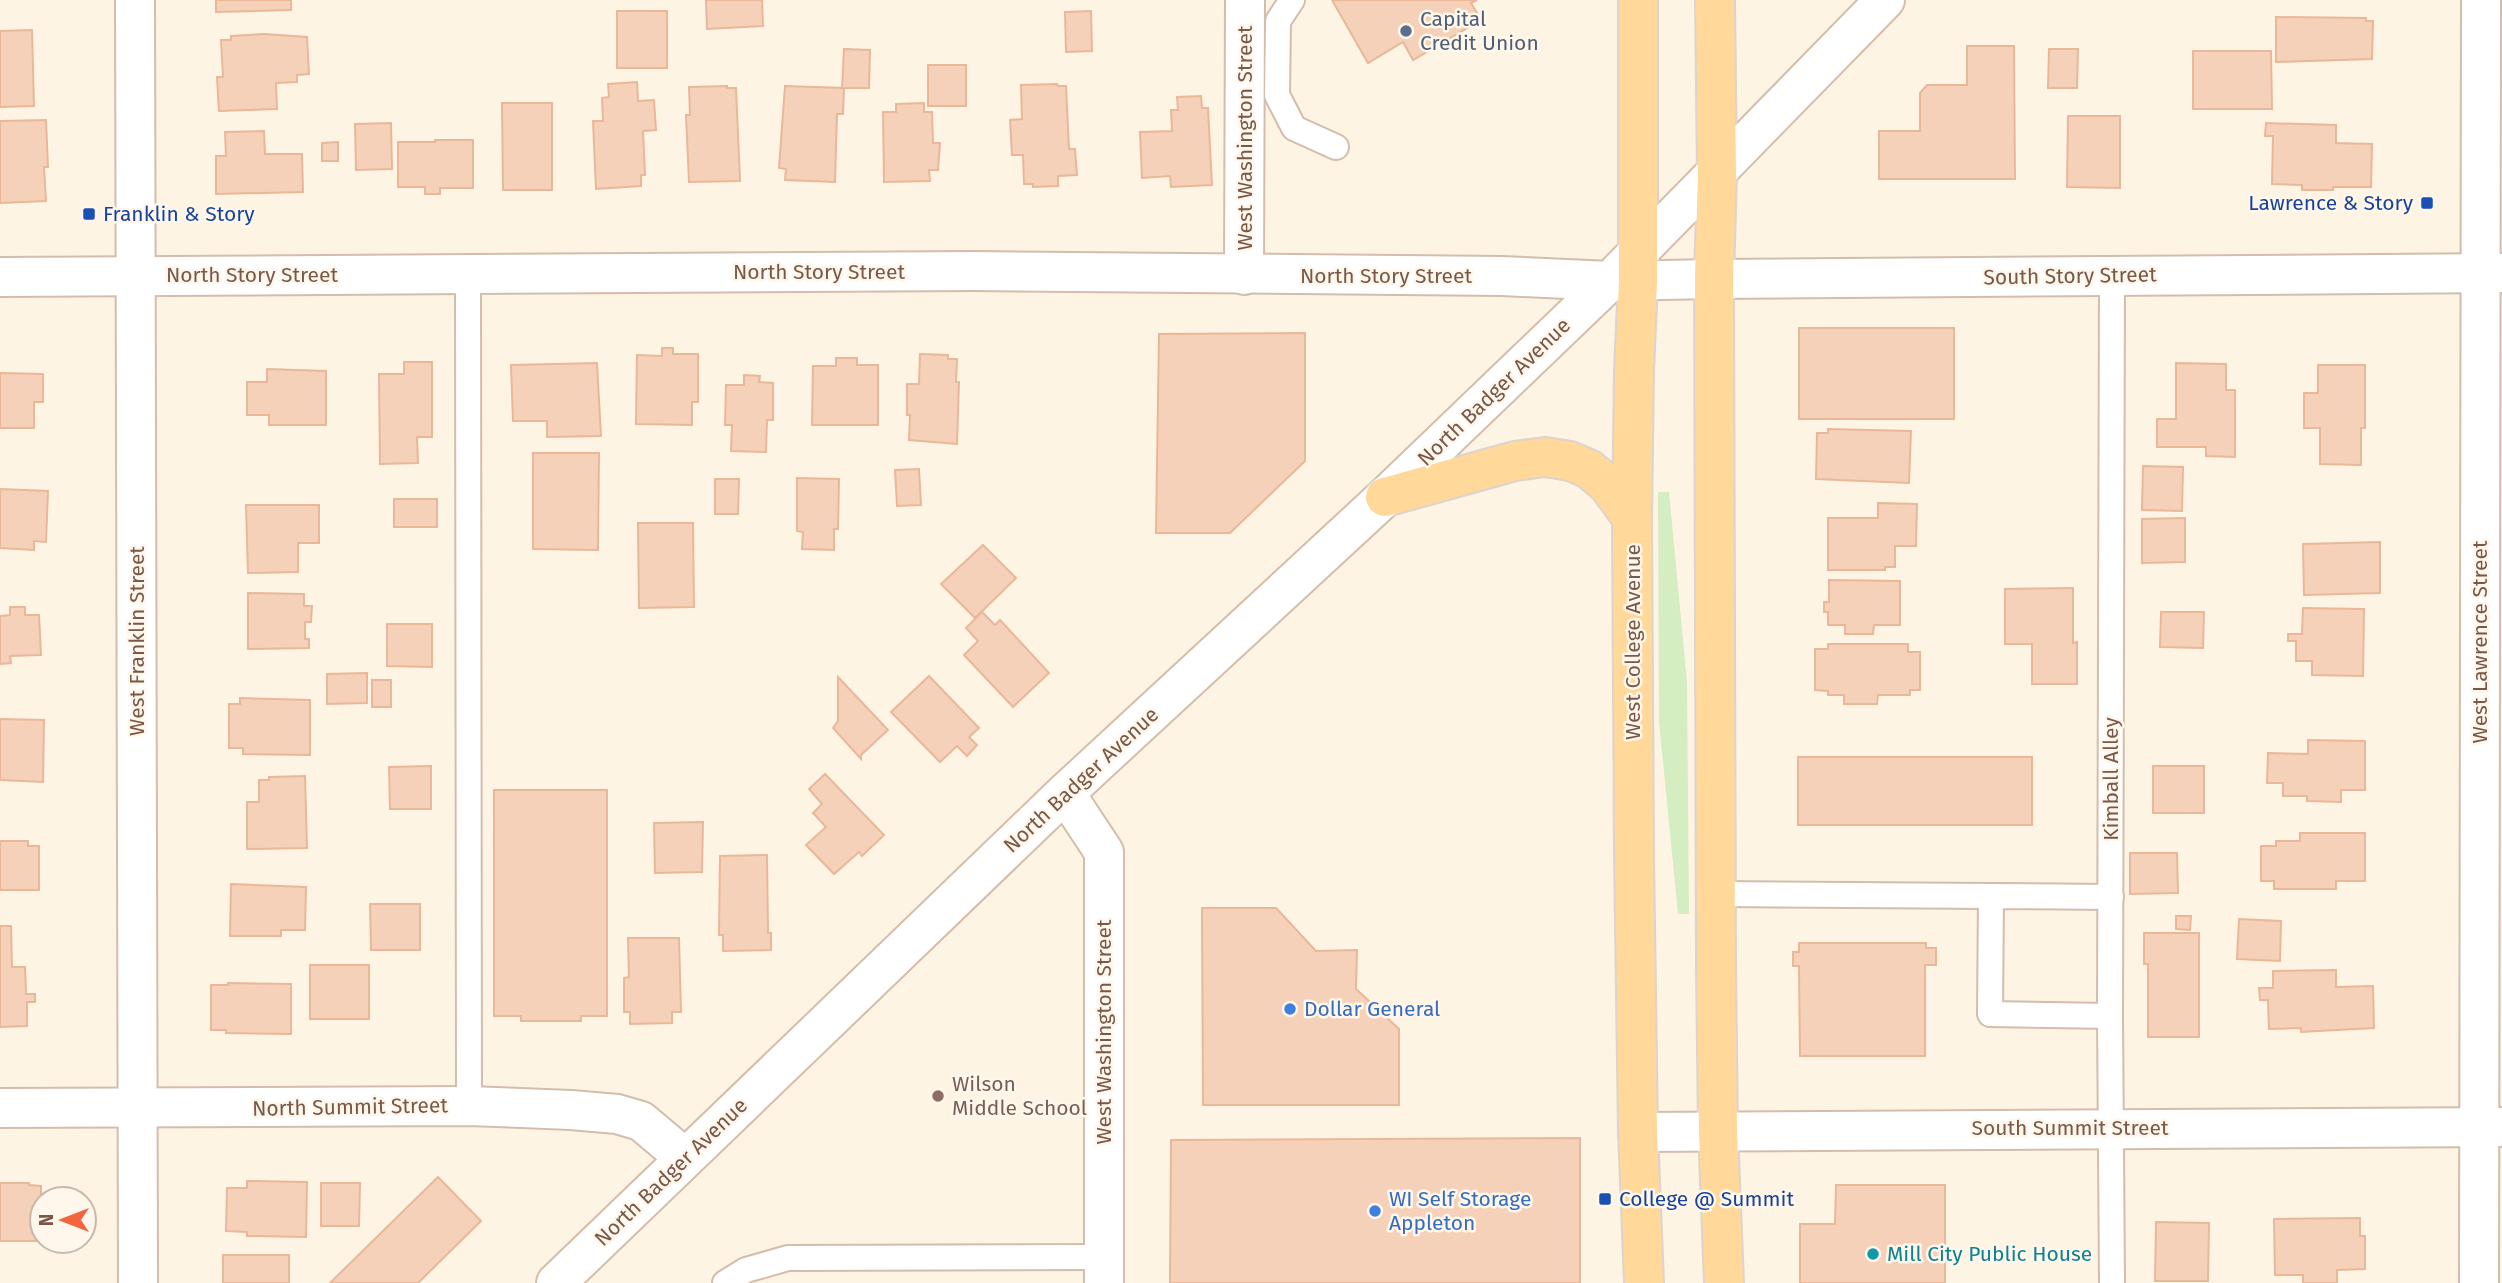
<svg xmlns="http://www.w3.org/2000/svg" width="2502" height="1283" font-family="'Fira Sans',sans-serif">
	<rect width="100%" height="100%" fill="#fef4e4"/>
	<!-- green -->
	<polygon fill="#d4edc1" points="1658,492 1669,492 1687,682 1689,914 1678,914 1659,721"/>
	<!-- building -->
	<g fill="#f6d1b9" stroke="#eab798" stroke-width="2">
		<polygon points="216,0 291,0 291,10 216,12"/>
		<polygon points="706,0 762,0 763,26 707,29"/>
		<polygon points="1332,0 1477,0 1471,3 1481,20 1413,60 1403,42 1368,63"/>
		<rect x="617" y="11" width="50" height="57"/>
		<polygon points="1091,11 1092,51 1066,52 1065,12"/>
		<polygon points="2276,17 2366,18 2366,21 2373,21 2372,59 2276,62"/>
		<polygon points="32,30 34,106 0,107 0,31"/>
		<polygon points="264,34 307,37 309,74 297,75 297,82 276,83 277,109 219,111 217,77 223,77 221,40 231,40 231,36"/>
		<polygon points="1967,46 2014,46 2015,179 1879,179 1879,131 1920,131 1920,93 1927,85 1967,85"/>
		<polygon points="844,49 870,50 869,88 842,88"/>
		<polygon points="2049,49 2078,49 2077,88 2048,88"/>
		<polygon points="2193,51 2271,51 2272,109 2193,109"/>
		<rect x="928" y="65" width="38" height="41"/>
		<polygon points="637,82 638,101 654,100 656,130 643,131 645,175 641,175 641,186 596,189 593,121 603,121 602,98 609,97 608,84"/>
		<polygon points="1057,84 1058,86 1066,86 1069,149 1075,149 1077,175 1058,176 1058,186 1033,187 1033,184 1024,184 1023,155 1012,155 1010,120 1022,119 1021,85"/>
		<polygon points="727,86 727,88 736,88 740,181 689,182 686,115 690,115 689,87"/>
		<polygon points="785,86 844,88 843,114 837,114 835,182 785,180 786,169 779,168"/>
		<polygon points="1201,96 1202,108 1208,108 1212,185 1171,187 1170,176 1142,178 1140,132 1172,131 1171,110 1178,110 1177,97"/>
		<polygon points="502,103 552,103 552,190 503,190"/>
		<polygon points="924,103 924,112 932,112 933,143 940,143 938,170 929,170 930,181 884,182 883,112 896,112 896,104"/>
		<polygon points="2068,116 2120,116 2120,188 2067,187"/>
		<polygon points="46,120 48,167 44,167 46,201 0,203 0,121"/>
		<polygon points="391,123 392,169 356,170 355,124"/>
		<polygon points="2266,123 2336,125 2336,143 2372,144 2371,187 2333,187 2333,190 2302,190 2302,185 2272,184 2273,136 2265,136"/>
		<polygon points="264,131 265,154 302,154 303,192 216,194 216,156 226,156 225,132"/>
		<polygon points="435,140 473,140 473,188 440,188 440,194 425,194 425,187 398,187 398,142 435,142"/>
		<polygon points="338,142 338,161 322,161 322,143"/>
		<rect x="1799" y="328" width="155" height="91"/>
		<polygon points="1305,333 1305,461 1230,533 1156,533 1159,334"/>
		<polygon points="662,348 673,348 673,354 698,354 698,402 692,402 692,425 636,424 637,355 662,356"/>
		<polygon points="920,354 948,355 948,359 957,359 956,382 959,382 957,444 909,440 910,415 907,415 907,384 919,384"/>
		<polygon points="836,358 857,358 857,365 878,365 878,425 812,425 813,366 836,366"/>
		<polygon points="404,362 432,362 432,437 417,437 418,463 380,464 379,374 404,374"/>
		<polygon points="597,363 601,436 547,437 547,421 513,421 511,365"/>
		<polygon points="2176,363 2226,364 2226,390 2235,390 2235,457 2206,456 2206,447 2157,447 2157,419 2176,419"/>
		<polygon points="2318,365 2365,365 2365,428 2361,428 2361,465 2320,464 2320,428 2304,428 2304,393 2318,393"/>
		<polygon points="267,369 326,371 326,425 269,425 269,415 247,415 247,382 267,382"/>
		<polygon points="0,373 43,374 43,402 34,402 34,428 0,428"/>
		<polygon points="744,375 760,376 759,382 773,383 773,420 767,420 766,452 731,451 732,425 725,425 726,385 744,385"/>
		<polygon points="1828,429 1911,431 1909,483 1816,479 1817,433 1828,433"/>
		<polygon points="533,453 599,453 598,550 533,549"/>
		<polygon points="2143,466 2183,467 2182,511 2142,510"/>
		<polygon points="919,469 921,505 897,506 895,470"/>
		<polygon points="797,478 839,479 838,529 834,529 834,550 802,549 803,532 797,531"/>
		<polygon points="715,479 739,479 738,514 715,514"/>
		<polygon points="0,489 48,491 46,542 34,541 34,550 0,548"/>
		<rect x="394" y="499" width="43" height="28"/>
		<polygon points="1878,503 1917,504 1916,546 1895,546 1895,567 1885,567 1885,570 1828,570 1828,518 1878,518"/>
		<polygon points="246,505 319,505 319,543 298,543 298,572 248,573"/>
		<polygon points="2185,518 2185,562 2142,563 2142,519"/>
		<polygon points="638,523 693,523 694,607 639,608"/>
		<polygon points="2380,542 2380,593 2304,595 2303,544"/>
		<polygon points="983,545 1016,578 975,618 941,584"/>
		<polygon points="1829,580 1900,581 1900,625 1874,625 1873,634 1845,634 1845,625 1828,625 1828,612 1824,612 1824,602 1829,602"/>
		<polygon points="2073,588 2073,643 2077,642 2077,684 2032,684 2032,644 2005,644 2005,589"/>
		<polygon points="248,593 304,594 304,606 312,606 311,622 305,622 305,639 309,639 309,648 248,649"/>
		<polygon points="10,607 25,607 25,615 39,615 41,655 10,656 11,663 0,664 0,616 10,615"/>
		<polygon points="2303,608 2364,609 2363,676 2312,675 2312,661 2296,661 2296,641 2288,641 2288,634 2302,634"/>
		<polygon points="982,612 995,625 1000,620 1049,673 1013,707 964,655 978,641 966,628"/>
		<polygon points="2161,612 2204,612 2203,648 2160,647"/>
		<polygon points="387,624 432,624 432,667 387,666"/>
		<polygon points="1828,644 1908,644 1908,652 1920,652 1920,690 1910,690 1910,695 1878,695 1877,704 1844,704 1844,695 1828,695 1828,691 1815,690 1815,649 1828,649"/>
		<polygon points="367,673 367,703 327,704 327,674"/>
		<polygon points="929,676 979,728 969,737 977,745 967,756 957,746 940,762 891,712"/>
		<polygon points="838,677 888,730 861,755 861,759 833,728 838,721"/>
		<rect x="372" y="680" width="19" height="27"/>
		<polygon points="240,698 310,700 310,755 243,754 243,748 229,748 229,704 240,704"/>
		<polygon points="0,719 44,720 43,782 0,780"/>
		<polygon points="2308,740 2365,741 2365,790 2341,790 2341,802 2307,801 2307,796 2283,796 2283,783 2267,783 2268,753 2308,754"/>
		<rect x="1798" y="757" width="234" height="68"/>
		<polygon points="431,766 431,809 390,809 389,767"/>
		<rect x="2153" y="766" width="51" height="47"/>
		<polygon points="825,774 884,835 862,856 859,852 834,874 806,845 826,827 813,813 822,804 809,789"/>
		<polygon points="305,776 307,848 247,849 247,802 259,802 259,780 269,780 269,777"/>
		<polygon points="494,790 607,790 607,1016 581,1016 581,1021 521,1021 521,1016 494,1016"/>
		<polygon points="703,822 702,872 655,873 654,823"/>
		<polygon points="2300,833 2365,833 2365,881 2336,881 2336,889 2274,889 2274,881 2261,881 2261,846 2276,846 2276,841 2300,841"/>
		<polygon points="0,841 28,841 28,846 39,846 39,890 0,890"/>
		<polygon points="2130,853 2177,853 2178,893 2130,894"/>
		<polygon points="767,855 768,933 771,933 771,950 723,951 723,935 719,935 720,856"/>
		<polygon points="231,884 306,887 305,930 281,930 281,936 230,936"/>
		<polygon points="370,904 420,904 420,950 371,950"/>
		<polygon points="1202,908 1276,908 1316,951 1357,950 1356,989 1399,1029 1399,1105 1203,1105"/>
		<polygon points="2176,916 2191,916 2190,930 2176,929"/>
		<polygon points="2239,919 2281,921 2280,961 2237,959"/>
		<polygon points="0,926 11,926 12,967 25,967 26,994 35,994 35,1002 27,1002 27,1026 0,1027"/>
		<polygon points="2144,933 2199,933 2199,1037 2148,1037 2148,964 2144,964"/>
		<polygon points="628,938 679,938 681,1012 672,1012 672,1023 630,1024 630,1012 624,1012 624,978 629,977"/>
		<polygon points="1799,943 1926,943 1926,948 1936,948 1936,965 1925,965 1925,1056 1800,1056 1799,966 1793,966 1793,952 1799,952"/>
		<rect x="310" y="965" width="59" height="54"/>
		<polygon points="2336,970 2336,987 2373,986 2374,1028 2301,1032 2301,1028 2269,1029 2268,1000 2260,1000 2259,988 2273,988 2273,971"/>
		<polygon points="228,983 291,984 291,1034 226,1033 226,1030 211,1030 211,985 228,985"/>
		<polygon points="1580,1138 1580,1283 1170,1283 1171,1140"/>
		<polygon points="438,1177 481,1221 418,1283 330,1283"/>
		<polygon points="247,1181 307,1182 306,1237 247,1236 247,1232 226,1231 227,1188 247,1188"/>
		<polygon points="0,1183 29,1183 29,1185 41,1186 41,1241 0,1241"/>
		<polygon points="321,1183 360,1183 359,1226 321,1226"/>
		<polygon points="1836,1185 1945,1185 1945,1283 1800,1283 1800,1224 1835,1224"/>
		<polygon points="2360,1218 2360,1236 2365,1236 2365,1269 2337,1270 2337,1283 2303,1283 2303,1275 2275,1275 2274,1219"/>
		<polygon points="2156,1222 2209,1223 2208,1281 2155,1281"/>
		<rect x="223" y="1255" width="66" height="28"/>
	</g>
	<g fill="none" stroke-linecap="round" stroke-linejoin="round">
		<!-- service casing -->
		<g stroke="#d3bdac" stroke-width="28">
			<g id="service">
				<polyline points="1292,0 1278,21 1277,95 1294,128 1336,147"/>
				<polyline points="468,274 469,1106"/>
				<polyline points="1716,894 1991,896"/>
				<polyline points="2110,1016 1990,1014 1991,896 2111,897"/>
				<polyline points="725,1283 746,1270 788,1258 1104,1257"/>
				<polyline points="2112,1283 2110,1016 2112,276"/>
			</g>
		</g>
		<!-- minor casing -->
		<g stroke="#d3bdac" stroke-width="42">
			<g id="minor">
				<polyline points="135,0 138,1283"/>
				<polyline points="1244,275 1245,0"/>
				<polyline points="0,277 974,271 1502,276 1610,281 1714,279 2502,273"/>
				<polyline points="1065,793 1104,852 1104,1283"/>
				<polyline points="0,1108 469,1106 571,1110 617,1114 641,1121 685,1158"/>
				<polyline points="1638,1132 2502,1127"/>
				<polyline points="2479,1283 2481,0"/>
			</g>
		</g>
		<!-- secondary casing -->
		<g stroke="#d6bda9" stroke-width="42">
			<polyline id="secondary" points="556,1283 1065,793 1385,497 1610,281 1885,0"/>
		</g>
		<!-- primary casing -->
		<g stroke="#dcd4cf" stroke-width="42">
			<g id="primary">
				<polyline points="1638,0 1638,281 1634,371 1632,518 1634,854 1638,1132 1644,1283"/>
				<polyline points="1715,0 1717,174 1714,279 1716,966 1718,1131 1724,1283"/>
				<polyline points="1385,497 1515,461 1545,457 1570,461 1589,469 1608,485 1632,518"/>
			</g>
		</g>
		<!-- service -->
		<use href="#service" stroke="#fff" stroke-width="24"/>
		<!-- minor -->
		<use href="#minor" stroke="#fff" stroke-width="38"/>
		<!-- secondary -->
		<use href="#secondary" stroke="#fff" stroke-width="38"/>
		<!-- primary -->
		<use href="#primary" stroke="#ffd89a" stroke-width="38"/>
	</g>
	<!-- markers -->
	<circle fill="#5c6f8a" stroke="#fff7ec" stroke-width="2.5" cx="1406" cy="31" r="7"/>
	<g fill="#1a4fb4" stroke="#fff7ec" stroke-width="2.5">
		<rect x="2420" y="196" width="14" height="14" rx="3.5"/>
		<rect x="82" y="207" width="14" height="14" rx="3.5"/>
		<rect x="1598" y="1192" width="14" height="14" rx="3.5"/>
	</g>
	<g fill="#3f7fe0" stroke="#fff7ec" stroke-width="2.5">
		<circle cx="1290" cy="1009" r="7"/>
		<circle cx="1375" cy="1211" r="7"/>
	</g>
	<circle fill="#8d6e63" stroke="#fff7ec" stroke-width="2.5" cx="938" cy="1096" r="7"/>
	<circle fill="#0f9aa8" stroke="#fff7ec" stroke-width="2.5" cx="1873" cy="1254" r="7"/>
	<g text-anchor="middle" stroke-width="5" stroke-linejoin="round" paint-order="stroke">
		<!-- service labels -->
		<g font-size="21" fill="#4e5e75" stroke="#fff7ec" text-anchor="start">
			<text x="1420" y="26">Capital<tspan x="1420" dy="24">Credit Union</tspan></text>
		</g>
		<!-- street labels -->
		<g font-size="21" fill="#795847" stroke="#fff7ec">
			<text transform="translate(1245 138) rotate(-90)" y="7">West Washington Street</text>
			<text x="819" y="279">North Story Street</text>
			<text x="252" y="282">North Story Street</text>
			<text x="1386" y="283">North Story Street</text>
			<text transform="translate(2070 276) rotate(-1)" y="7">South Story Street</text>
			<text transform="translate(1494 392) rotate(-44)" y="7">North Badger Avenue</text>
			<text transform="translate(137 641) rotate(-90)" y="7">West Franklin Street</text>
			<text transform="translate(1633 642) rotate(-90)" y="7">West College Avenue</text>
			<text transform="translate(2480 642) rotate(-90)" y="7">West Lawrence Street</text>
			<text transform="translate(2111 779) rotate(-90)" y="7">Kimball Alley</text>
			<text transform="translate(1081 780) rotate(-43)" y="7">North Badger Avenue</text>
			<text transform="translate(1104 1032) rotate(-90)" y="7">West Washington Street</text>
			<text transform="translate(350 1107) rotate(-1)" y="7">North Summit Street</text>
			<text x="2070" y="1135">South Summit Street</text>
			<text transform="translate(671 1172) rotate(-44)" y="7">North Badger Avenue</text>
		</g>
		<!-- transit labels -->
		<g font-size="21" fill="#164399" stroke="#fff7ec" text-anchor="start">
			<text x="2413" y="210" text-anchor="end">Lawrence &amp; Story</text>
			<text x="103" y="221">Franklin &amp; Story</text>
			<text x="1619" y="1206">College @ Summit</text>
		</g>
		<!-- shop labels -->
		<g font-size="21" fill="#366cbe" stroke="#fff7ec" text-anchor="start">
			<text x="1304" y="1016">Dollar General</text>
			<text x="1389" y="1206">WI Self Storage<tspan x="1389" dy="24">Appleton</tspan></text>
		</g>
		<!-- education labels -->
		<g font-size="21" fill="#785e54" stroke="#fff7ec" text-anchor="start">
			<text x="952" y="1091">Wilson<tspan x="952" dy="24">Middle School</tspan></text>
		</g>
		<!-- culture labels -->
		<g font-size="21" fill="#0d838f" stroke="#fff7ec" text-anchor="start">
			<text x="1887" y="1261">Mill City Public House</text>
		</g>
	</g>
	<!-- north arrow -->
	<g transform="translate(63 1220) rotate(270)"><circle r="33" fill="#fff7ec" stroke="#c9b7aa" stroke-width="2"/>
	<path d="M0-5L12 26L0 18L-12 26Z" fill="#f3653f"/>
	<text y="-10" font-size="19" font-weight="bold" text-anchor="middle" fill="#795847">N</text>
	</g>
</svg>
